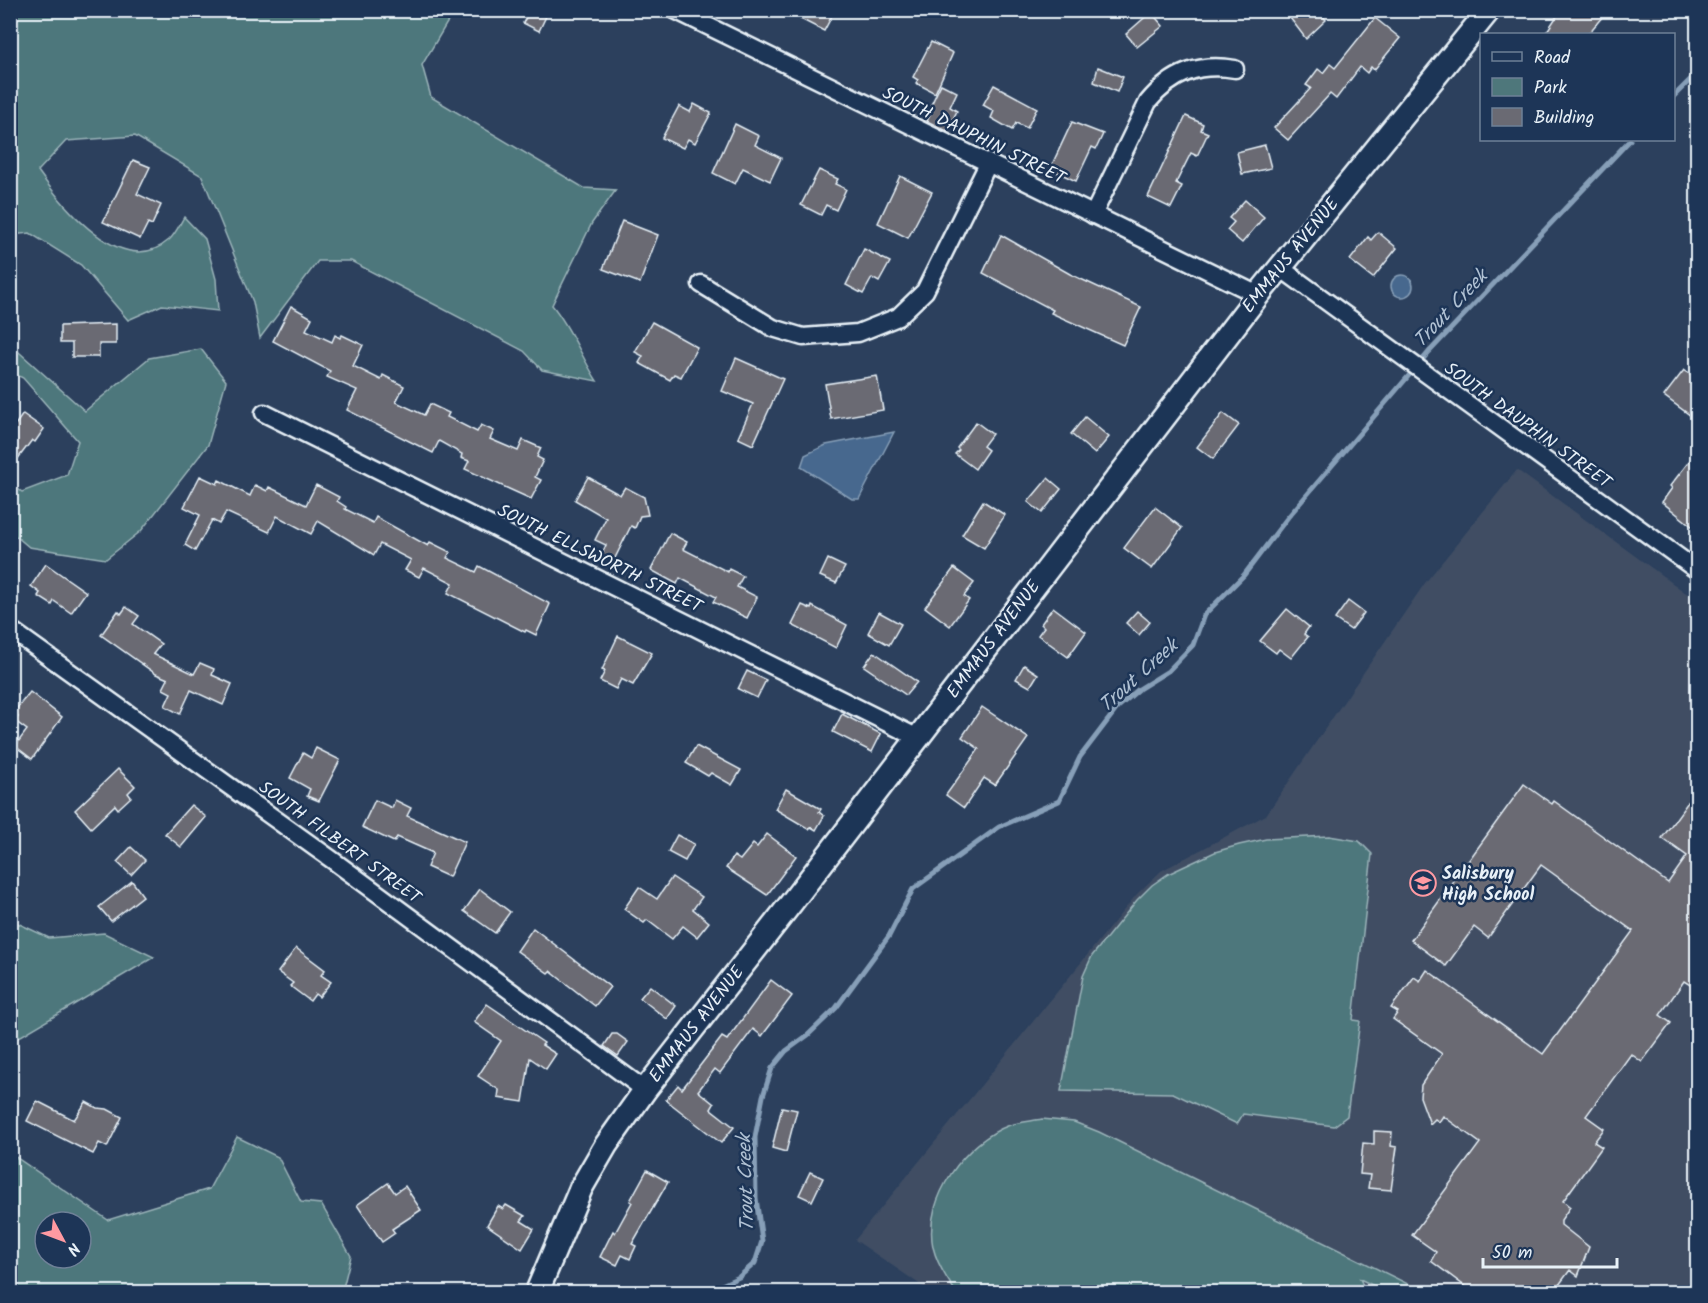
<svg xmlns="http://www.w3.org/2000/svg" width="1708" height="1303" font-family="Kalam,sans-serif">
	<rect width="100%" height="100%" fill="#2c405d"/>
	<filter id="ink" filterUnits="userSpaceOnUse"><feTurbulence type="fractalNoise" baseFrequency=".0167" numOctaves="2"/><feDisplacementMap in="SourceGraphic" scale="12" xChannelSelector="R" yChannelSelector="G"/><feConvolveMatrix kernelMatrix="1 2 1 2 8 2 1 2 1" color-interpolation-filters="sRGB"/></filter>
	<g filter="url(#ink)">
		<!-- built -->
		<polygon fill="#3f4d64" points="1517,470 1697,601 1698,1270 1681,1292 931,1292 855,1240 1137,894 1161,871 1266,815 1425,583"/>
		<!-- green -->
		<g fill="#4e777b" stroke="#9bb4ba" stroke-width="1.5" fill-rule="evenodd">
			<path d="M71 10H246L253 14 255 10 454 11 422 65 431 97 584 188 616 190 592 223 552 305C571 328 581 356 597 381L542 370 524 351 351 261H318L260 338 253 302 202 176 135 136 66 141 38 171C62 205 122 281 169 240 175 235 180 224 184 217L205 239 216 279 218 311 162 305 128 320 81 265 30 233 11 235V11H58L65 13Z"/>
			<polygon points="11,345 85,411 149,358 201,349 226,381 208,445 141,531 106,559 29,547 11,532 11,484 22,492 67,475 78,441 23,378 11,372"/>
			<polygon points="1329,836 1359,841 1372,854 1353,1020 1360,1021 1347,1116 1334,1126 1243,1114 1237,1124 1173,1093 1061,1091 1083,976 1092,956 1137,900 1152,885 1168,874 1215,852 1239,845 1266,839"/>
			<polygon points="11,920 49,938 104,933 154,957 11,1042"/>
			<path d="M1042 1119 1074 1122 1099 1132 1414 1287 1411 1292H1386L1360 1279 1366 1292H956C946 1278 937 1264 933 1247 923 1198 966 1141 1010 1125 1020 1122 1032 1121 1042 1119Z"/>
			<path d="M237 1137 278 1157 301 1202 321 1204 351 1256 342 1292H11V1154L108 1220 209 1189ZM45 1222H81V1258H45Z"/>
		</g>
		<!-- water -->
		<g fill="#47688e" stroke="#879fb8" stroke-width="1.5">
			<circle cx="1402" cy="286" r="11"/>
			<polygon points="894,432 859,499 852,499 801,467 805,455 826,445"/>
		</g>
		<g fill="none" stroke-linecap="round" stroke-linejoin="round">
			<!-- stream -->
			<g stroke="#879fb8" stroke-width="5">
				<polyline points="1674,96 1698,72"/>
				<polyline points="707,1292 739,1277 755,1263 762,1241 756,1198 755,1137 763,1096 772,1068 786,1051 808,1035 836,1008 889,936 913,889 999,827 1059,801 1080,757 1118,707 1139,689 1168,671 1193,645 1204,615 1244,575 1288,517 1429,352 1630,140"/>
			</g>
		</g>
		<!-- building -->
		<g fill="#6a6a73" stroke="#e8f1f8" stroke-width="1.5">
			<polygon points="530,10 549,10 539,31 523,23"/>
			<polygon points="783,10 835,10 824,31"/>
			<polygon points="1284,10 1318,10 1326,20 1306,39"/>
			<polygon points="1561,10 1608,10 1588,34 1545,34"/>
			<polygon points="1151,12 1163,26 1137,47 1126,34"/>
			<polygon points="1375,18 1400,38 1374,70 1371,67 1367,73 1360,67 1336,99 1330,94 1288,140 1274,128 1311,88 1306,85 1318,69 1323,73 1330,64 1335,68"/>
			<polygon points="931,42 953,53 935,93 916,83 918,80 913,77"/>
			<polygon points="1098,67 1123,77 1117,92 1094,82"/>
			<polygon points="941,84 957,92 950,107 957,111 947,131 927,121 933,109 930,107"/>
			<polygon points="994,85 1037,108 1027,128 1016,123 1012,130 991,118 994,111 983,105"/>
			<polygon points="694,104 711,113 695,143 688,139 683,148 662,138 679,106 690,112"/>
			<polygon points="1186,116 1203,124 1201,130 1208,133 1197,156 1191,153 1176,183 1182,186 1171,208 1148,197"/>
			<polygon points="1072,122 1103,134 1096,149 1092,147 1076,181 1050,169"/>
			<polygon points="735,124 759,136 755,145 781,158 770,181 743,168 735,184 713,173"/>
			<polygon points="1265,145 1271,168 1242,174 1237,152"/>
			<polygon points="133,160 150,167 137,194 161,205 152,225 148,223 140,239 103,222"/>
			<polygon points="819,170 838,179 835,184 846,189 836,210 826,205 821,215 801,205"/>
			<polygon points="900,176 932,192 908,238 878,223"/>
			<polygon points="1245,200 1264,217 1242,243 1227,230 1234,222 1229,218"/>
			<polygon points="622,221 658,235 640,283 603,269"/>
			<polygon points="1378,232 1397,248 1373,278 1350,260 1368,237 1371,240"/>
			<polygon points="1001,235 1070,274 1141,307 1123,345 1051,313 1053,310 983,273"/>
			<polygon points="864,249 890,262 879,282 872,278 863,294 846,285"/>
			<polygon points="291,306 312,318 306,330 332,342 335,335 340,338 342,335 363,345 353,366 381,380 383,375 404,386 396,402 424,415 430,404 449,413 447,417 477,432 481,425 494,431 490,439 518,451 523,440 541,448 537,457 543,460 535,477 541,480 531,499 465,469 469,461 461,458 462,454 439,441 433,453 347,410 357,390 327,377 330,371 273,341"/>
			<polygon points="652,322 697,347 681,377 674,374 670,380 639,363 643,356 635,352"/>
			<polygon points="116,324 116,344 99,344 99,357 72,357 72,343 60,343 60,326"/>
			<polygon points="736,358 783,379 753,445 738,438 753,404 722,391"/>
			<polygon points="1684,370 1698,380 1698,421 1664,396"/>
			<polygon points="877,376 883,410 831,419 825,384"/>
			<polygon points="1223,413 1239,425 1213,459 1197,447"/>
			<polygon points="23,414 44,429 35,442 32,440 10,469 10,432"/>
			<polygon points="1085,417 1109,437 1095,454 1071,434"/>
			<polygon points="976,422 992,434 983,446 988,450 975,469 955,454 959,450 957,448"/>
			<polygon points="1698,450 1698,531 1662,502 1672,488 1670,486"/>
			<polygon points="200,476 217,484 219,480 250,496 255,485 267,491 269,487 306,505 316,485 339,497 337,501 346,507 345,509 373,523 376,517 428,546 430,542 450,552 447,558 476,572 479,566 550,604 536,635 526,630 525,632 448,593 453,583 424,568 419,577 405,570 411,560 380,544 374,555 318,521 311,534 277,516 269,532 226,512 219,524 212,520 195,551 185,545 200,515 184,507"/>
			<polygon points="588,477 620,495 625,487 644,497 648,515 640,516 635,528 631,526 611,566 599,560 606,545 595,540 606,518 575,500"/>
			<polygon points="1048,478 1061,489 1042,513 1028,502"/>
			<polygon points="983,501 1005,515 984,548 962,535"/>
			<polygon points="1155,507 1182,528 1152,569 1124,548"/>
			<polygon points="670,533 687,542 683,549 728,572 729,569 743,576 737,587 757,597 747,618 713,602 716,597 680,578 677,584 651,570"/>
			<polygon points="828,559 845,567 836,583 820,576"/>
			<polygon points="46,564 86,592 71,613 54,601 52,605 38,596 40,593 31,586"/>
			<polygon points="954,568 974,583 964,596 969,600 950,626 925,607"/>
			<polygon points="1348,601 1364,613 1351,630 1335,619"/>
			<polygon points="802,605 811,609 812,606 847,625 836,648 792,625"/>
			<polygon points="126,607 139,616 133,624 161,644 153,654 194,674 200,663 214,669 212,675 232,684 223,705 191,690 180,714 165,706 171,693 163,689 168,679 156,674 101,635 118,611 121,614"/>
			<polygon points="1053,607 1086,632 1068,657 1038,635 1044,627 1041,624"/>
			<polygon points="1287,609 1309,627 1304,634 1308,637 1291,658 1279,649 1276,653 1260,641"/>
			<polygon points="1137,611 1150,622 1139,635 1126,623"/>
			<polygon points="879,612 901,624 889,645 868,633"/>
			<polygon points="618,636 652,653 633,685 621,679 616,689 600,681 605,671 602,670"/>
			<polygon points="874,652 917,682 906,695 864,666"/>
			<polygon points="1024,665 1038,674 1030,687 1016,679"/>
			<polygon points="747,671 766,680 757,698 738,689"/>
			<polygon points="30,692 62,717 32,759 15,746 27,730 15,721 18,717 13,713"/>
			<polygon points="982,707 1028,738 995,785 984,778 964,808 946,795 979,749 962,737"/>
			<polygon points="842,714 881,734 872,752 833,732"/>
			<polygon points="696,746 741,770 732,785 711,773 708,776 686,763"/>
			<polygon points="316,748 340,760 319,801 307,796 310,789 290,778 303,753 311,758"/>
			<polygon points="118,769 135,786 128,793 131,797 118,809 115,805 91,828 75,810"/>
			<polygon points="1524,784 1552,804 1554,801 1668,883 1687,856 1662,838 1698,788 1698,990 1684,981 1660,1015 1671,1023 1642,1062 1631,1054 1586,1116 1604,1129 1594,1142 1602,1147 1563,1201 1570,1207 1561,1220 1561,1225 1589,1247 1578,1276 1570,1270 1553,1293 1474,1293 1431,1261 1436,1252 1412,1235 1480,1143 1443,1116 1439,1122 1435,1119 1430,1124 1420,1097 1421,1085 1442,1054 1393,1019 1398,1012 1391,1008 1414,977 1420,981 1427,970 1543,1054 1633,931 1541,865 1488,938 1474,927 1446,966 1411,940"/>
			<polygon points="786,789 821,809 819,812 824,816 816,830 811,827 809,829 775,809"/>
			<polygon points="375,800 392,808 395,800 411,808 407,816 465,842 449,877 427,867 433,853 397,837 394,842 362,827"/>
			<polygon points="191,805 206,817 181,847 165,834"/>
			<polygon points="767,834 796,856 767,895 726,868 734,856 740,860 753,844 757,847"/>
			<polygon points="677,835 694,844 685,861 668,852"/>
			<polygon points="131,847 145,860 131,875 117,862"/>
			<polygon points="672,877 702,897 693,909 709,922 697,937 683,926 672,939 647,920 644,923 624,909 639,887 657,899"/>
			<polygon points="132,881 143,896 111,921 99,907"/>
			<polygon points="480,889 510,912 495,933 464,911"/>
			<polygon points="533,928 610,987 595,1006 550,971 548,973 517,951"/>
			<polygon points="296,948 325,970 321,975 331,982 319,997 315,994 310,1001 290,986 293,983 278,972"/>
			<polygon points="771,980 792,996 762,1036 753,1029 720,1073 715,1069 698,1091 714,1104 711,1109 734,1127 721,1143 666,1100 678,1085 682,1089 722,1037 727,1040"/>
			<polygon points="650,986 676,1006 667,1019 640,998"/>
			<polygon points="487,1004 544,1043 542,1045 556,1054 546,1069 530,1058 523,1102 498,1098 499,1090 478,1076 501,1041 474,1022"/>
			<polygon points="612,1034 617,1034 628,1042 618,1056 604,1046"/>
			<polygon points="37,1101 74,1120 86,1102 97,1108 107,1109 122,1117 107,1147 99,1143 93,1154 27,1121"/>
			<polygon points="782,1107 797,1110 786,1152 772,1148"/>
			<polygon points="1374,1131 1392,1132 1391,1146 1397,1147 1391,1190 1368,1188 1370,1175 1360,1174 1363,1143 1374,1144"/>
			<polygon points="647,1170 668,1182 632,1244 636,1246 630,1259 622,1255 617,1265 600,1257 613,1231 615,1233 632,1202 630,1201"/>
			<polygon points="810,1172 823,1178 812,1201 799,1195"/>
			<polygon points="388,1183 395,1193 405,1186 421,1210 392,1229 395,1233 382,1242 357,1205"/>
			<polygon points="506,1205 525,1216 521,1221 534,1229 522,1249 487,1225 498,1206 503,1209"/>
		</g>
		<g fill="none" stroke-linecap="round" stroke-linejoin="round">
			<!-- minor casing -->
			<g stroke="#e8f1f8" stroke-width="21">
				<g id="minor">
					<polyline points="675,10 1258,295"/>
					<path d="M1093 215 1148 102C1172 73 1198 63 1235 69"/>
					<polyline points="1279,267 1698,571"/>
					<polyline points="701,284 773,328 803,337 858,333 898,317 925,291 988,164"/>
					<polyline points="264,413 918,738"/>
					<polyline points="10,629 331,859 645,1090"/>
				</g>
			</g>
			<!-- secondary casing -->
			<g stroke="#e8f1f8" stroke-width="27">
				<polyline id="secondary" points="537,1292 581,1188 606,1145 645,1090 792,902 1258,295 1489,10"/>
			</g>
			<!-- minor -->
			<use href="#minor" stroke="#1d3557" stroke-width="16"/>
			<!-- secondary -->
			<use href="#secondary" stroke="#1d3557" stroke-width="22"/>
		</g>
	</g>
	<!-- icons -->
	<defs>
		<g id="school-ring" transform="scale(1.35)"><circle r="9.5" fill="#1d3557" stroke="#ff9aa2" stroke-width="1.5"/><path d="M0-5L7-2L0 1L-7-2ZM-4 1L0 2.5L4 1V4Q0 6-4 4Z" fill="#ff9aa2"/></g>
	</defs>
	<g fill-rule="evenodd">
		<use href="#school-ring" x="1423" y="883"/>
	</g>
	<g text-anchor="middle" stroke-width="5" stroke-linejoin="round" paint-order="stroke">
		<!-- street labels -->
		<g font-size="18" fill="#e8f1f8" stroke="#1d3557">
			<text transform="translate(974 135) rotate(26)" y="6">SOUTH DAUPHIN STREET</text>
			<text transform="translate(1290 255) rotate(-51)" y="6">EMMAUS AVENUE</text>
			<text transform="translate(1528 425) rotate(36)" y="6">SOUTH DAUPHIN STREET</text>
			<text transform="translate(600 558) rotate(26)" y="6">SOUTH ELLSWORTH STREET</text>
			<text transform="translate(993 639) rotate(-53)" y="6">EMMAUS AVENUE</text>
			<text transform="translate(340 842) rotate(36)" y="6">SOUTH FILBERT STREET</text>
			<text transform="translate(696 1024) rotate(-52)" y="6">EMMAUS AVENUE</text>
		</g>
		<!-- poi labels -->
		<g font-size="18" font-weight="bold" fill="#e8f1f8" stroke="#1d3557" text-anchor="start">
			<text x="1442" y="879">Salisbury<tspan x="1442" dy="21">High School</tspan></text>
		</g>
		<!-- water labels -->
		<g font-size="20" font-style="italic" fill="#b0c1d3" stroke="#1d3557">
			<text transform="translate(1450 308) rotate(-47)" y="7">Trout Creek</text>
			<text transform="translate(1138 675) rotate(-42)" y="7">Trout Creek</text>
			<text transform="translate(745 1183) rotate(-92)" y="7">Trout Creek</text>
		</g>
	</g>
	<!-- margin -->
	<rect width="1708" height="1303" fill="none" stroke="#1d3557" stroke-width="36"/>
	<rect x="18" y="18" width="1672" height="1267" fill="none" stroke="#e8f1f8" stroke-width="2" filter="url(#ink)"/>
	<!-- legend -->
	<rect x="1480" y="33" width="195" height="108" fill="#1d3557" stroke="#6e8097" stroke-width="1.5"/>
	<rect x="1492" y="52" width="30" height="9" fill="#1d3557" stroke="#6e8097" stroke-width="1.5"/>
	<text x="1534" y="63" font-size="18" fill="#e8f1f8">Road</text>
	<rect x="1492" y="78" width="30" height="18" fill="#4e777b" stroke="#6e8097" stroke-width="1.5"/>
	<text x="1534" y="93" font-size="18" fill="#e8f1f8">Park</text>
	<rect x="1492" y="108" width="30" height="18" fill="#6a6a73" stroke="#6e8097" stroke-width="1.5"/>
	<text x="1534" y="123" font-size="18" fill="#e8f1f8">Building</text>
	<!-- north arrow -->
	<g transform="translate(63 1240) rotate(131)"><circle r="28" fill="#1d3557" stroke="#6e8097" stroke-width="1.5"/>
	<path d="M0-4.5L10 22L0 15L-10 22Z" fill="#ff9aa2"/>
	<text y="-9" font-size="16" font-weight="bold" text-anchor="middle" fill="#e8f1f8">N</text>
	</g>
	<!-- scale -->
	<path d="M1483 1258v9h134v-9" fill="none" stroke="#e8f1f8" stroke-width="3"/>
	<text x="1492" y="1258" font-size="18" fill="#e8f1f8" stroke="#1d3557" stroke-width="4.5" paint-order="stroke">50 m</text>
</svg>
